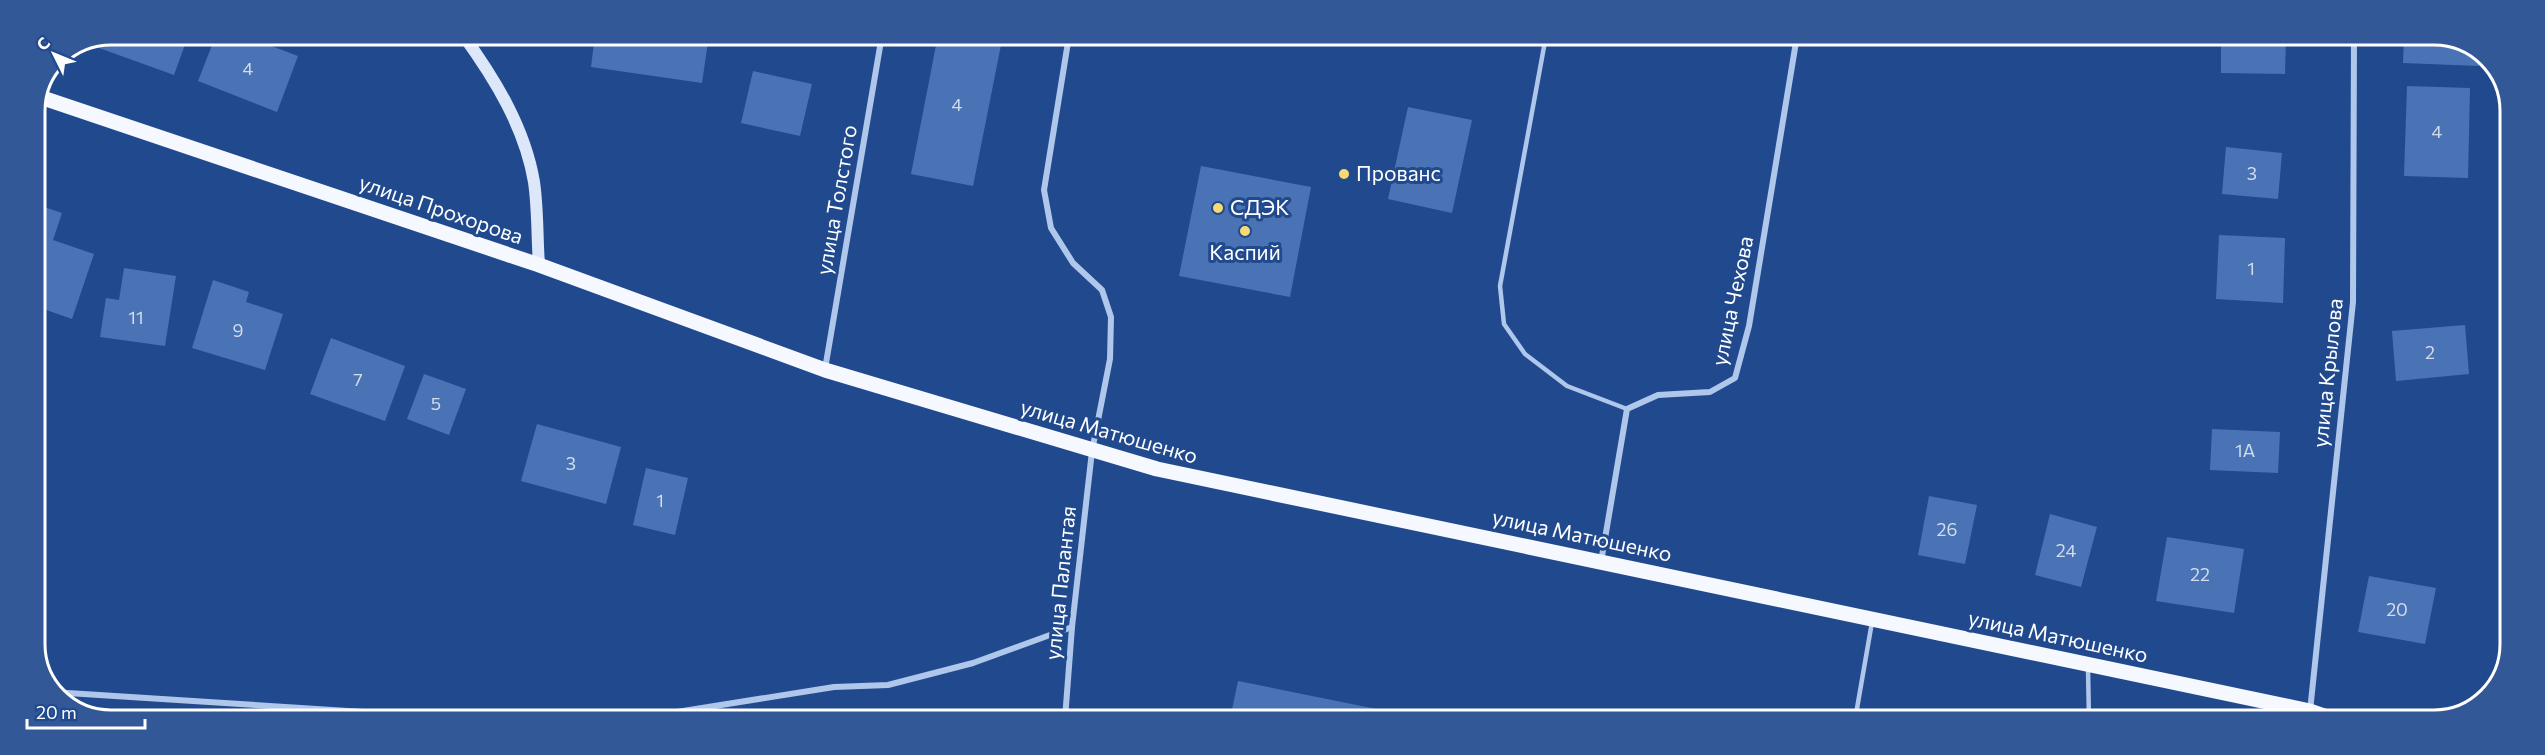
<svg xmlns="http://www.w3.org/2000/svg" width="2545" height="755" font-family="Commissioner,sans-serif">
	<rect width="100%" height="100%" fill="#214a8e"/>
	<!-- building -->
	<g fill="#4a73b5">
		<polygon points="112,35 174,35 187,39 174,75 88,44"/>
		<polygon points="216,35 242,35 298,56 277,112 198,81"/>
		<polygon points="595,35 709,35 702,83 591,67"/>
		<polygon points="938,35 1003,35 973,186 911,174"/>
		<polygon points="2221,37 2286,37 2285,74 2221,73"/>
		<polygon points="2404,37 2453,37 2480,54 2479,66 2403,63"/>
		<polygon points="753,71 812,84 800,136 741,123"/>
		<polygon points="2407,86 2470,88 2468,178 2404,176"/>
		<polygon points="1408,107 1472,120 1452,213 1388,199"/>
		<polygon points="2226,147 2282,153 2278,199 2222,194"/>
		<polygon points="1201,166 1311,187 1290,297 1179,276"/>
		<polygon points="35,204 62,213 53,240 94,254 72,319 35,306"/>
		<polygon points="2219,235 2285,238 2283,303 2216,299"/>
		<polygon points="124,268 176,276 165,346 100,337 106,298 119,300"/>
		<polygon points="213,280 249,292 246,302 283,314 265,370 192,348"/>
		<polygon points="2465,325 2469,374 2396,381 2392,331"/>
		<polygon points="331,338 405,366 385,421 310,394"/>
		<polygon points="424,374 466,389 449,435 407,419"/>
		<polygon points="537,424 621,447 606,504 521,481"/>
		<polygon points="2212,429 2280,432 2278,473 2210,470"/>
		<polygon points="646,468 688,478 675,535 633,525"/>
		<polygon points="1929,496 1977,505 1965,564 1918,555"/>
		<polygon points="2050,514 2097,527 2081,587 2035,575"/>
		<polygon points="2167,537 2244,549 2234,613 2156,601"/>
		<polygon points="2369,576 2436,588 2425,644 2358,632"/>
		<polygon points="1238,681 1421,718 1421,719 1230,719"/>
	</g>
	<g fill="none" stroke-linecap="round" stroke-linejoin="round">
		<!-- lane -->
		<g stroke="#b0c7ec" stroke-width="4.5">
			<polyline points="1546,36 1500,286 1504,324 1525,354 1567,386 1627,409"/>
			<polyline points="2088,669 2089,720"/>
			<polyline points="1855,720 1872,622"/>
		</g>
		<!-- street -->
		<g stroke="#b0c7ec" stroke-width="6">
			<polyline points="825,369 882,35"/>
			<polyline points="1601,562 1627,409 1658,395 1710,392 1735,378 1749,326 1797,36"/>
			<polyline points="52,692 458,718"/>
			<polyline points="2310,711 2353,302 2354,37"/>
			<polyline points="633,719 834,687 888,685 973,663 1072,627"/>
			<polyline points="1065,719 1072,627 1092,451 1110,359 1111,317 1102,290 1073,263 1051,228 1044,190 1069,36"/>
		</g>
		<!-- secondary -->
		<path stroke="#dce7f9" stroke-width="12" d="M463 35C495 79 525 128 534 182 538 209 537 238 539 265"/>
		<!-- primary -->
		<polyline stroke="#f6f8ff" stroke-width="15" points="40,97 539,265 825,370 1157,469 2310,711 2336,720"/>
	</g>
	<!-- markers -->
	<g fill="#f8da72" stroke="#214a8e" stroke-width="2">
		<circle cx="1344" cy="174" r="6"/>
		<circle cx="1218" cy="208" r="6"/>
		<circle cx="1245" cy="231" r="6"/>
	</g>
	<g text-anchor="middle" stroke-width="6" stroke-linejoin="round" paint-order="stroke">
		<!-- number labels -->
		<g font-size="18" fill="#d2dcec">
			<text x="248" y="75">4</text>
			<text x="957" y="111">4</text>
			<text x="2437" y="138">4</text>
			<text x="2252" y="180">3</text>
			<text x="2251" y="275">1</text>
			<text x="136" y="324">11</text>
			<text x="238" y="337">9</text>
			<text x="2430" y="359">2</text>
			<text x="358" y="386">7</text>
			<text x="436" y="410">5</text>
			<text x="2245" y="457">1А</text>
			<text x="571" y="470">3</text>
			<text x="660" y="507">1</text>
			<text x="1947" y="536">26</text>
			<text x="2066" y="557">24</text>
			<text x="2200" y="581">22</text>
			<text x="2397" y="616">20</text>
		</g>
		<!-- poi labels -->
		<g font-size="21" fill="#fff" stroke="#214a8e" text-anchor="start">
			<text x="1356" y="181">Прованс</text>
			<text x="1230" y="215">СДЭК</text>
			<text x="1245" y="260" text-anchor="middle">Каспий</text>
		</g>
		<!-- street labels -->
		<g font-size="21" fill="#fff" stroke="#214a8e">
			<text transform="translate(837 200) rotate(-80)" y="7">улица Толстого</text>
			<text transform="translate(441 210) rotate(19)" y="7">улица Прохорова</text>
			<text transform="translate(1733 301) rotate(-78)" y="7">улица Чехова</text>
			<text transform="translate(2328 373) rotate(-84)" y="7">улица Крылова</text>
			<text transform="translate(1109 432) rotate(16)" y="7">улица Матюшенко</text>
			<text transform="translate(1582 536) rotate(12)" y="7">улица Матюшенко</text>
			<text transform="translate(1061 583) rotate(-84)" y="7">улица Палантая</text>
			<text transform="translate(2058 637) rotate(12)" y="7">улица Матюшенко</text>
		</g>
	</g>
	<!-- crop -->
	<path d="M0 0H2545V755H0ZM111 45H2434A66 66 0 0 1 2500 111V644A66 66 0 0 1 2434 710H111A66 66 0 0 1 45 644V111A66 66 0 0 1 111 45Z" fill="#335897" fill-rule="evenodd"/>
	<path fill="none" stroke="#fff" stroke-width="3" d="M111 45H2434A66 66 0 0 1 2500 111V644A66 66 0 0 1 2434 710H111A66 66 0 0 1 45 644V111A66 66 0 0 1 111 45Z"/>
	<!-- north arrow -->
	<g transform="translate(54 54) rotate(313)" stroke="#214a8e" stroke-width="4.5" paint-order="stroke">
	<path d="M0-4.5L10 22L0 15L-10 22Z" fill="#ffffff"/>
	<text y="-9" font-size="16" font-weight="bold" text-anchor="middle" fill="#ffffff">С</text>
	</g>
	<!-- scale -->
	<path d="M27 719v9h118v-9" fill="none" stroke="#ffffff" stroke-width="3"/>
	<text x="36" y="719" font-size="18" fill="#ffffff" stroke="#214a8e" stroke-width="4.5" paint-order="stroke">20 m</text>
</svg>
